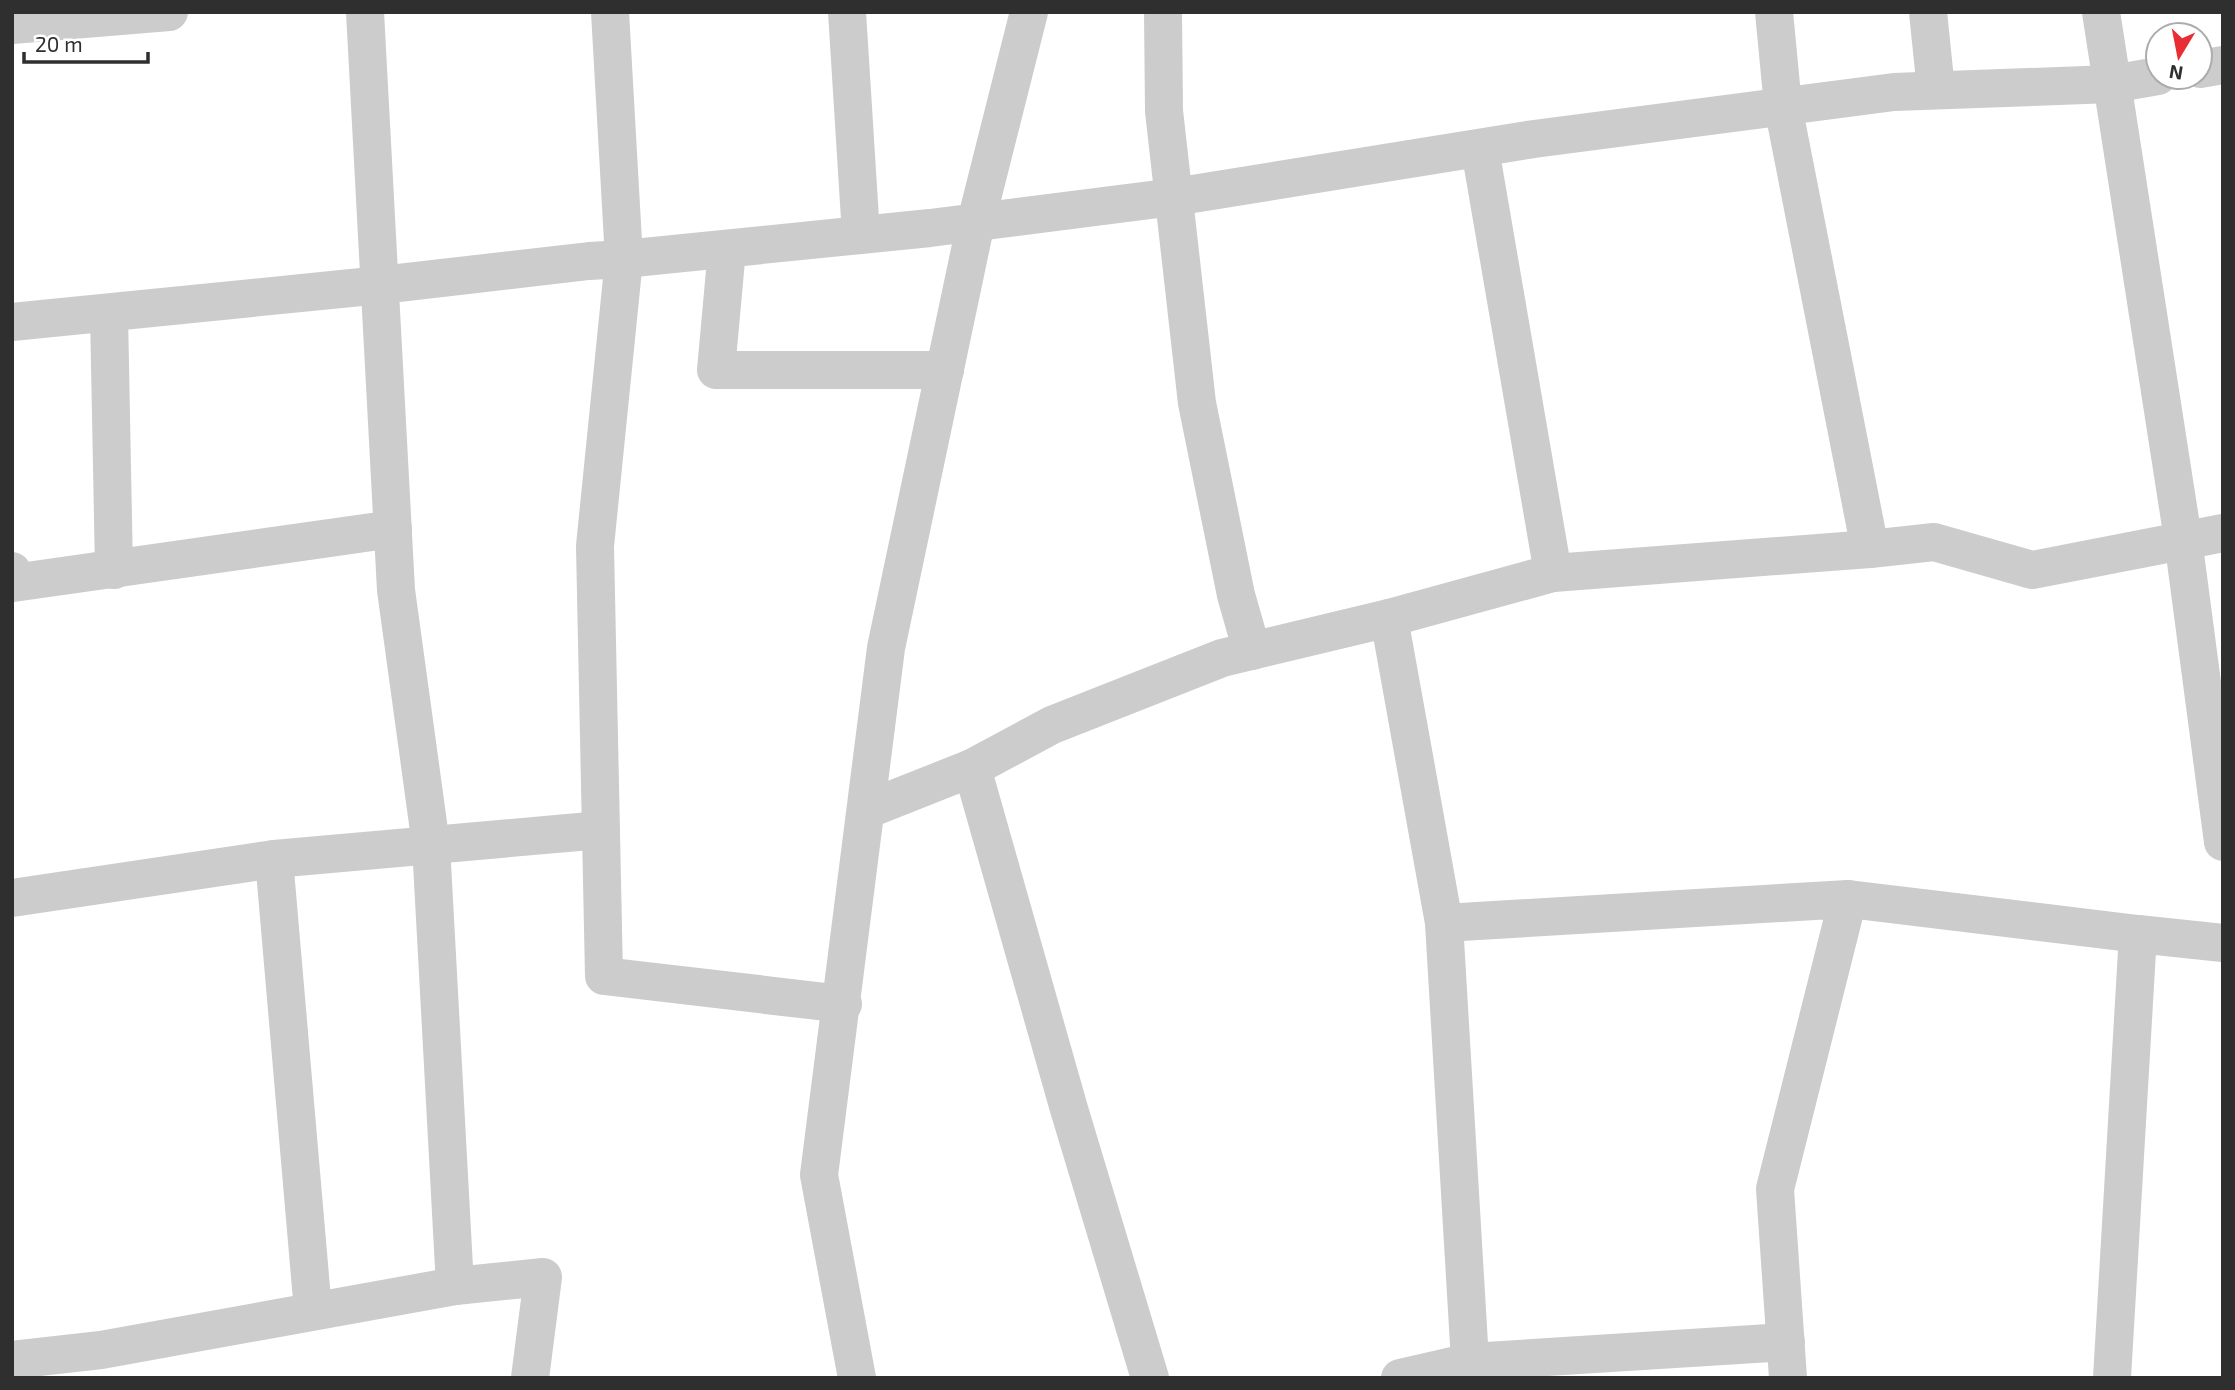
<svg xmlns="http://www.w3.org/2000/svg" width="2235" height="1390" font-family="'Exo 2',sans-serif">
	<rect width="100%" height="100%" fill="#fff"/>
	<g fill="none" stroke-linecap="round" stroke-linejoin="round">
		<!-- minor -->
		<g stroke="#ccc" stroke-width="38">
			<polyline points="365,12 396,590 431,845 455,1286"/>
			<polyline points="610,12 624,259 595,546 604,976 843,1004"/>
			<polyline points="847,12 861,235"/>
			<polyline points="1163,12 1164,111 1197,403 1236,595 1252,651"/>
			<polyline points="1774,12 1783,106 1870,549"/>
			<polyline points="1928,12 1936,90"/>
			<polyline points="2101,12 2183,539 2223,842"/>
			<polyline points="12,25 169,12"/>
			<polyline points="2200,69 2223,65"/>
			<polyline points="727,249 716,370 945,370"/>
			<polyline points="109,313 114,570"/>
			<polyline points="12,322 381,285 589,261 624,259 930,228 1174,197 1534,139 1894,92 2112,84 2158,76"/>
			<polyline points="12,571 13,583 393,529"/>
			<polyline points="1553,573 1870,549 1934,542 2032,570 2223,533"/>
			<polyline points="1389,618 1553,573 1480,149"/>
			<polyline points="972,768 1052,725 1222,658 1389,618 1444,923"/>
			<polyline points="866,810 972,768 1069,1109 1150,1378"/>
			<polyline points="274,859 313,1311"/>
			<polyline points="12,898 274,859 601,830"/>
			<polyline points="1848,899 2138,934"/>
			<polyline points="12,1360 101,1350 455,1286 543,1277 530,1378"/>
			<polyline points="857,1378 819,1175 886,648 976,222 1029,12"/>
			<polyline points="1400,1378 1470,1362 1786,1342"/>
			<polyline points="1471,1378 1444,923 1848,899 1775,1189 1788,1378"/>
			<polyline points="2112,1378 2138,934 2223,943"/>
		</g>
	</g>
	<!-- border -->
	<rect width="2235" height="1390" fill="none" stroke="#2f2f2f" stroke-width="28"/>
	<!-- north arrow -->
	<g transform="translate(2179 56) rotate(190)"><circle r="33" fill="#ffffff" stroke="#acacac" stroke-width="2"/>
	<path d="M0-5L12 26L0 18L-12 26Z" fill="#e92d34"/>
	<text y="-10" font-size="19" font-weight="bold" text-anchor="middle" fill="#2f2f2f">N</text>
	</g>
	<!-- scale -->
	<path d="M24 52v10h124v-10" fill="none" stroke="#2f2f2f" stroke-width="3.5"/>
	<text x="35" y="52" font-size="21" fill="#2f2f2f" stroke="#ffffff" stroke-width="5" paint-order="stroke">20 m</text>
</svg>
